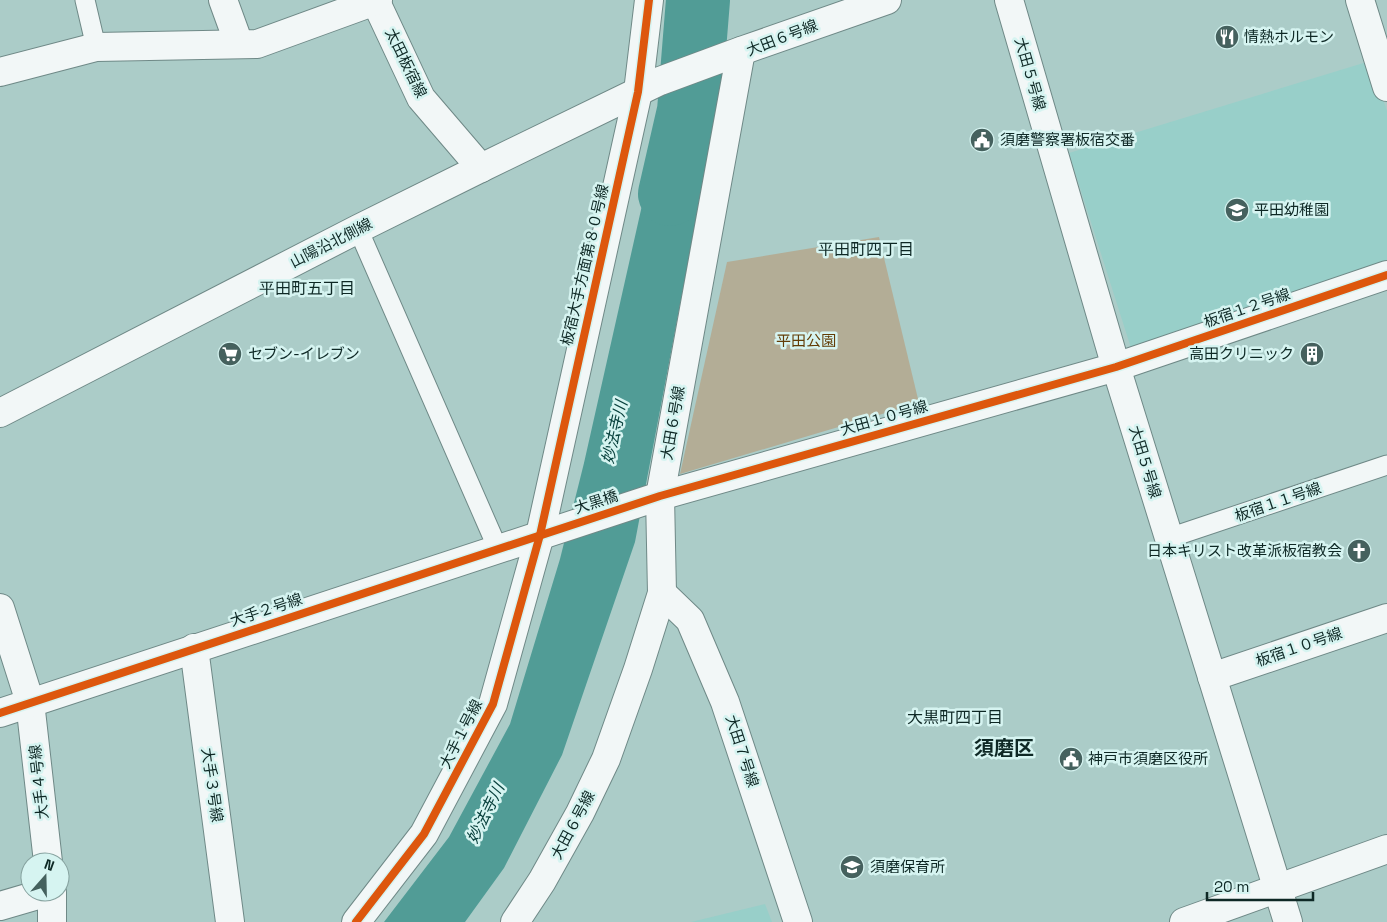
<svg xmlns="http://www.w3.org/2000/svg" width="1387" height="922" font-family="'Space Grotesk','Noto Sans JP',sans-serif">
	<rect width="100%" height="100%" fill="#abccc8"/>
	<!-- built -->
	<g fill="#98cfc9">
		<polygon points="1370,61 1387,111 1387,267 1131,348 1069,153"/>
		<polygon points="765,904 772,922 691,922"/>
	</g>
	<!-- green -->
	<polygon fill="#b3ad96" points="879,237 919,403 680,474 727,262"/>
	<!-- water -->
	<polygon fill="#519c96" points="720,94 635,542 562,755 504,868 465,922 384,922 449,837 510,724 560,559 584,463 661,121"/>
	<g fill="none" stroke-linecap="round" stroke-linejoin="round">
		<!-- river -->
		<polyline stroke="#519c96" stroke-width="64" points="670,194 689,111 698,0"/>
		<!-- service casing -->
		<g stroke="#6f8987" stroke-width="21">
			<g id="service">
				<polyline points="85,0 96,47"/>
				<polyline points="358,229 498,549"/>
				<polyline points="1169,538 1387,465"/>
			</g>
		</g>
		<!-- minor casing -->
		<g stroke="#6f8987" stroke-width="30">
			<g id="minor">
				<polyline points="223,0 239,44"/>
				<polyline points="375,0 421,98 481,168"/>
				<polyline points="1009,0 1116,367 1288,922"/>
				<polyline points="1360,0 1387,87"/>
				<polyline points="0,72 96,47 257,44 378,0"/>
				<polyline points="660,496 741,51"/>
				<polyline points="540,535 638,92 649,0"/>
				<polyline points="662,593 690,620 725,702 798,922"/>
				<polyline points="0,608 30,702 48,862"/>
				<polyline points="194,648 230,922"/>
				<polyline points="1212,677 1387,618"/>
				<polyline points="0,713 660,496 1116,367 1387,275"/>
				<polyline points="52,892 52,922"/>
				<polyline points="0,906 48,892"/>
				<polyline points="1184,922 1387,849"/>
			</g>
		</g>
		<!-- tertiary casing -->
		<g stroke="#6f8987" stroke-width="30">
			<g id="tertiary">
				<polyline points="0,413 358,229 481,168 660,81 741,51 887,0"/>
				<polyline points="356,922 424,834 493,704 540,535"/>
				<polyline points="515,922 542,881 580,813 606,759 638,669 662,593 660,496"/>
			</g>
		</g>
		<!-- service -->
		<use href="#service" stroke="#f2f7f7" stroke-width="19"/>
		<!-- minor -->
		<use href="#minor" stroke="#f2f7f7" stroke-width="28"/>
		<!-- tertiary -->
		<use href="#tertiary" stroke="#f2f7f7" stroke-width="28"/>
		<!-- cycleway casing -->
		<g stroke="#d6f4f1" stroke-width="11">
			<g id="cycleway">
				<polyline points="0,713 660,496 1116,367 1387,275"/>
				<polyline points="356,922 424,834 493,704 540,535 638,92 649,0"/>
			</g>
		</g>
		<!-- cycleway -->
		<use href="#cycleway" stroke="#dd570d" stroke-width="8"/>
	</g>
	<!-- icons -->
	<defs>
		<g id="restaurant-disc" transform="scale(1.25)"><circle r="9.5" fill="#45615e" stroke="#d6f4f1"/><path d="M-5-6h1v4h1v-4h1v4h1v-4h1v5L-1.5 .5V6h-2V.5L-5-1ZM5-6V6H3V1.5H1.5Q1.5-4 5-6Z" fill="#fff"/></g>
		<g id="civic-disc" transform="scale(1.25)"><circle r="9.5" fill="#45615e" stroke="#d6f4f1"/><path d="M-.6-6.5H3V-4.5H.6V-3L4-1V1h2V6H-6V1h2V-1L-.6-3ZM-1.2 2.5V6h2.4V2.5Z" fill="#fff"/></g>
		<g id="school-disc" transform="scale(1.25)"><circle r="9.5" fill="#45615e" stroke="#d6f4f1"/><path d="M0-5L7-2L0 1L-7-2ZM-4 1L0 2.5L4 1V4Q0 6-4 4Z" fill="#fff"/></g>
		<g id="supermarket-disc" transform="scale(1.25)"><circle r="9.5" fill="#45615e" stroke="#d6f4f1"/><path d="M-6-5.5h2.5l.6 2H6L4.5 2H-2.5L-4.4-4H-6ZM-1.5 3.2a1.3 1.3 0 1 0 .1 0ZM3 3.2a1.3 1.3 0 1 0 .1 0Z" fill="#fff"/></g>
		<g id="building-disc" transform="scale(1.25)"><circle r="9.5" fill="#45615e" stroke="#d6f4f1"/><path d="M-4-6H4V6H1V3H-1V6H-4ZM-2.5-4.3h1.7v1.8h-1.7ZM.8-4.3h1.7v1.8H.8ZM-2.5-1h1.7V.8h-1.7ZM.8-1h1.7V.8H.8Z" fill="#fff"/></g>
		<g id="church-disc" transform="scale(1.25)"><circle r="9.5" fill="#45615e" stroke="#d6f4f1"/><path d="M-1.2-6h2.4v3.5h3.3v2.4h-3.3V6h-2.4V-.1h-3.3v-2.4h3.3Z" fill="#fff"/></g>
	</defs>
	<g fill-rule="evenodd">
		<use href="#restaurant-disc" x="1227" y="37"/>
		<use href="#civic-disc" x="982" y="140"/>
		<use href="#school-disc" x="1237" y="210"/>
		<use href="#supermarket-disc" x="230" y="354"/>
		<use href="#building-disc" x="1312" y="354"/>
		<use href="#church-disc" x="1359" y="551"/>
		<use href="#civic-disc" x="1071" y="759"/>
		<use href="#school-disc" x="852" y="867"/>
	</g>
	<g text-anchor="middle" stroke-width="5" stroke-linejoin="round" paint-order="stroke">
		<!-- poi labels -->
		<g font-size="15" fill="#0e2825" stroke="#d6f4f1" text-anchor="start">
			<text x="1244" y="42">情熱ホルモン</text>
			<text x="1000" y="145">須磨警察署板宿交番</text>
			<text x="1254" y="215">平田幼稚園</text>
			<text x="248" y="359">セブン-イレブン</text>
			<text x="1294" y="359" text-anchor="end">高田クリニック</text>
			<text x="1342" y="556" text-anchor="end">日本キリスト改革派板宿教会</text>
			<text x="1088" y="764">神戸市須磨区役所</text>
			<text x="870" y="872">須磨保育所</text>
		</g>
		<!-- street labels -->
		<g font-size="15" fill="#0e2825" stroke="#d6f4f1">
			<text transform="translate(782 38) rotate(-21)" y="5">大田６号線</text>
			<text transform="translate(406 63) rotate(64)" y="5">太田板宿線</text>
			<text transform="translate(1030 74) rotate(74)" y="5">大田５号線</text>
			<text transform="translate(331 243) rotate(-27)" y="5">山陽沿北側線</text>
			<text transform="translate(585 265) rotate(-77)" y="5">板宿大手方面第８０号線</text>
			<text transform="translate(1247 308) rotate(-19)" y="5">板宿１２号線</text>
			<text transform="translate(884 418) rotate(-16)" y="5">大田１０号線</text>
			<text transform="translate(673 423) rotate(-80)" y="5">大田６号線</text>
			<text transform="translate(1145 462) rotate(73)" y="5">大田５号線</text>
			<text transform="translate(596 502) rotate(-18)" y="5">大黒橋</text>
			<text transform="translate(1278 502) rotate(-19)" y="5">板宿１１号線</text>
			<text transform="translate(266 610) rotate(-18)" y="5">大手２号線</text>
			<text transform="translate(1299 647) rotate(-19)" y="5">板宿１０号線</text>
			<text transform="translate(461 734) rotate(-63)" y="5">大手１号線</text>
			<text transform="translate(742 751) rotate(72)" y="5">大田７号線</text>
			<text transform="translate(39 782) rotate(-96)" y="5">大手４号線</text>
			<text transform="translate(212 785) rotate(82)" y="5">大手３号線</text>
			<text transform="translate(573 825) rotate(-62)" y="5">大田６号線</text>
		</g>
		<!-- park labels -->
		<g font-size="15" fill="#633c06" stroke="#d6f4f1">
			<text x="806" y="346">平田公園</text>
		</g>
		<!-- neighbourhood labels -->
		<g font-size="16" fill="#0e2825" stroke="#d6f4f1">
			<text x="866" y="255">平田町四丁目</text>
			<text x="307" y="294">平田町五丁目</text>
			<text x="955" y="723">大黒町四丁目</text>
		</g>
		<!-- water labels -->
		<g font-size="16" font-style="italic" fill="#0a423e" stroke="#d6f4f1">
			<text transform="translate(614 432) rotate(-77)" y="6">妙法寺川</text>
			<text transform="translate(485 813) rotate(-64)" y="6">妙法寺川</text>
		</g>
		<!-- district labels -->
		<g font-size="20" font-weight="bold" fill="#0e2825" stroke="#d6f4f1">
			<text x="1004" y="755">須磨区</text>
		</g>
	</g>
	<!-- north arrow -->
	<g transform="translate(45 877) rotate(20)"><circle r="24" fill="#d6f4f1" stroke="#86a29f"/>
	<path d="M0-4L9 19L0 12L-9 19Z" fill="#45615e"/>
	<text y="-8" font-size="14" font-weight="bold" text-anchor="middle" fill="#0e2825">N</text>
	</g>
	<!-- scale -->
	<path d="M1207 892v8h106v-8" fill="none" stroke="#0e2825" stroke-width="2.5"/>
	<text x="1214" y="892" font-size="15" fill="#0e2825" stroke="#d6f4f1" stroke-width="4" paint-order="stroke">20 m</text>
</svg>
